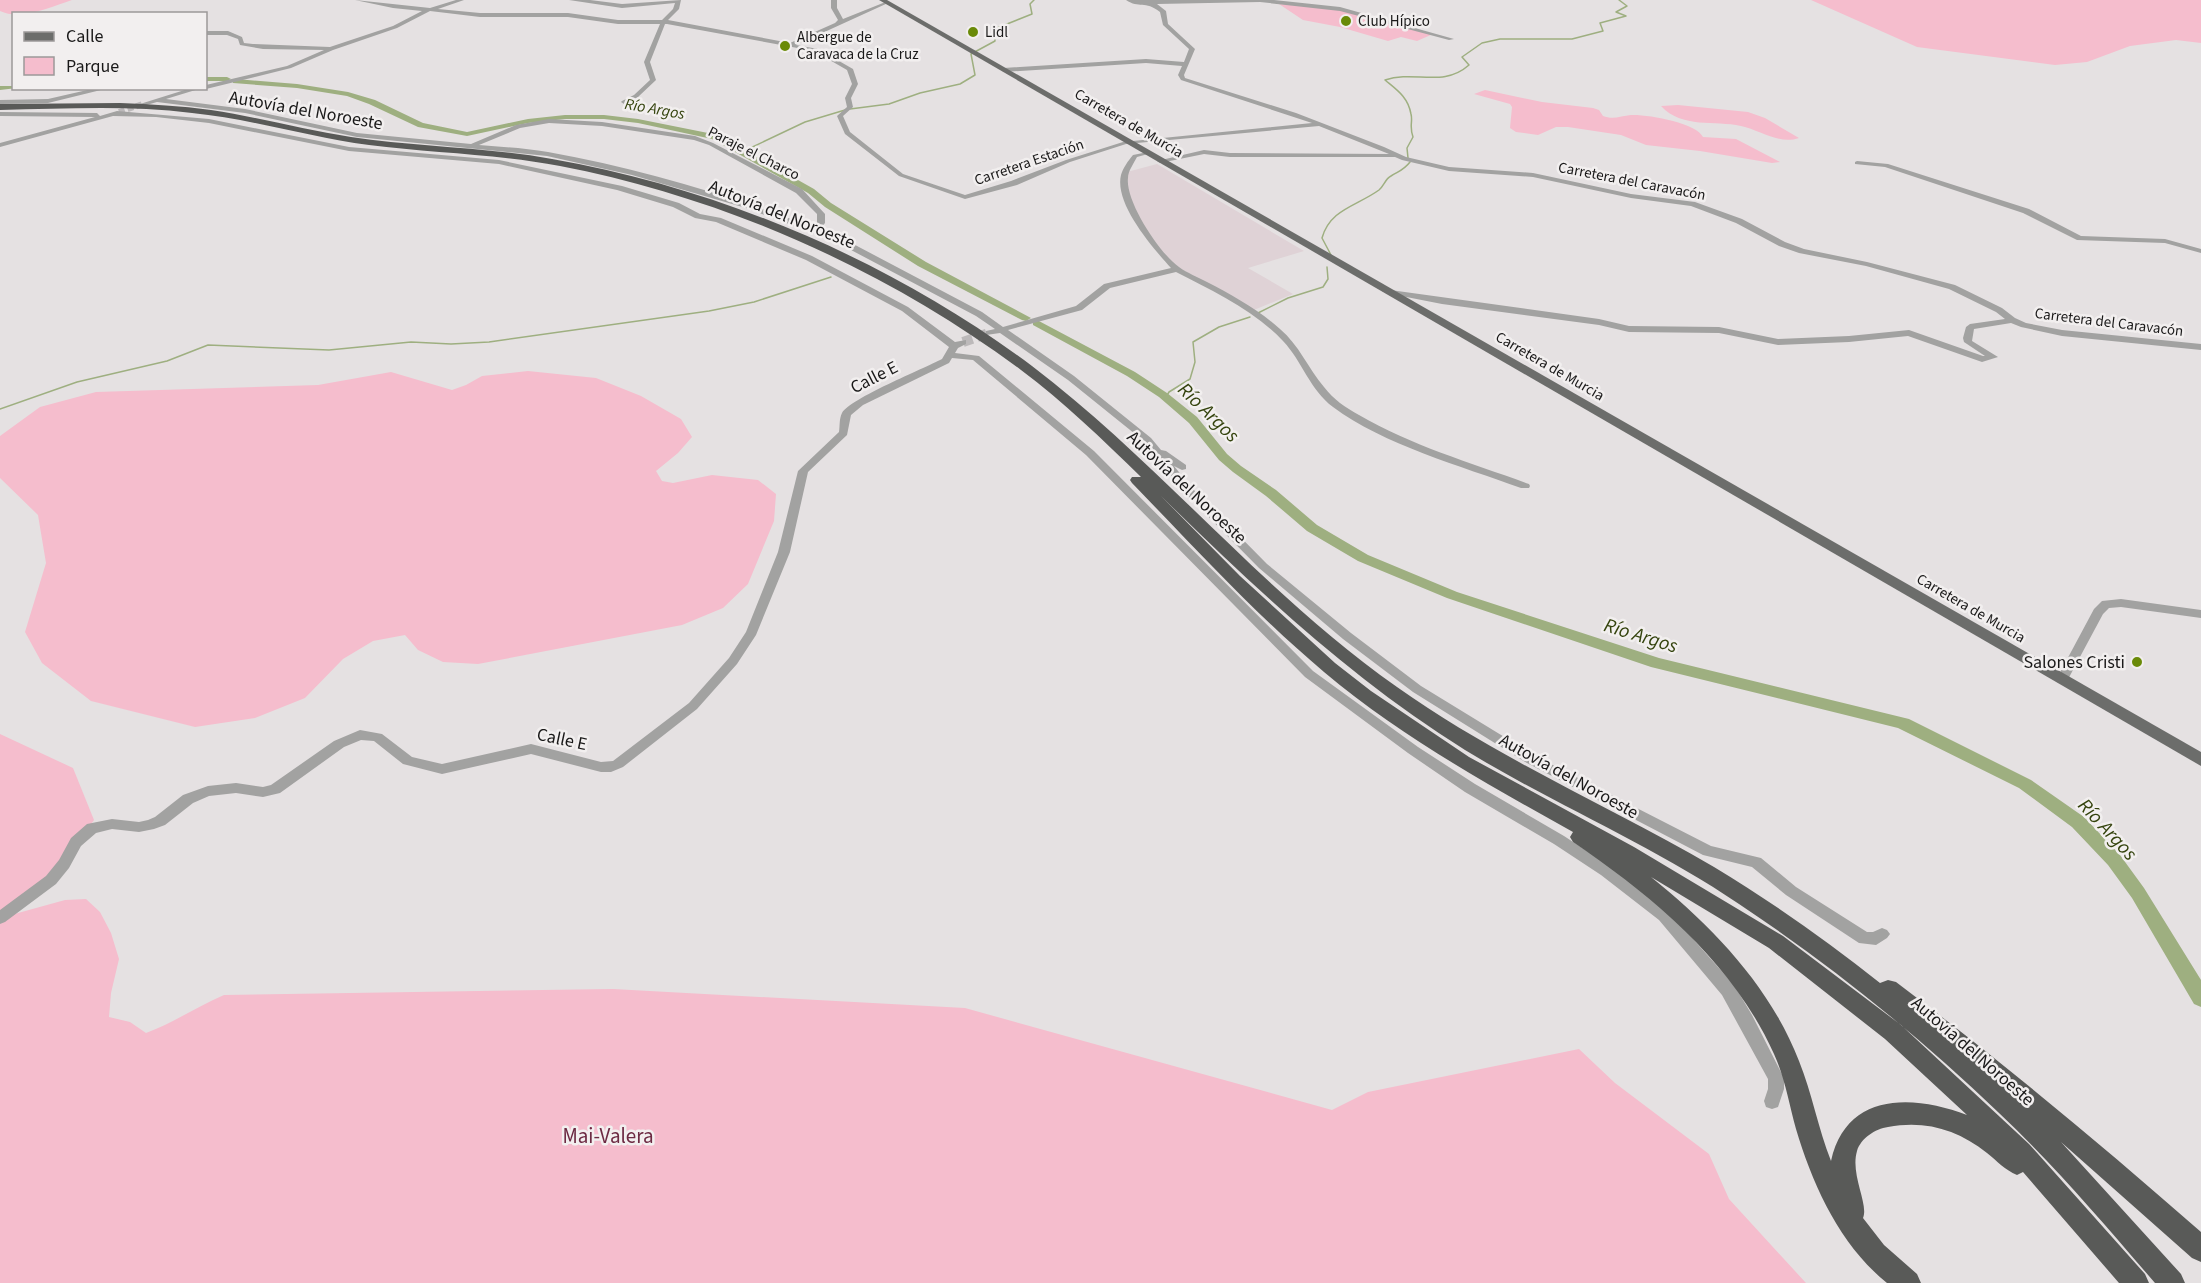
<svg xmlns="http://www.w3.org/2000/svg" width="2201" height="1283" font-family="'Source Sans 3',sans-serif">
	<rect width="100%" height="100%" fill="#e5e1e2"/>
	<!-- built -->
	<polygon fill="#dfd2d6" points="1157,164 1304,251 1248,268 1293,294 1249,312 1164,258 1129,204 1127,172"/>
	<!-- green -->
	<g fill="#f5bdcd">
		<path d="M0 0H72C50 7 21 21 0 11Z"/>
		<polygon points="1811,0 2201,0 2201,43 2176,40 2130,46 2087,62 2055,65 1917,47"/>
		<polygon points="1279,4 1340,9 1433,34 1417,41 1401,37 1388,41 1340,27 1303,20"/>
		<path d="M1485 90 1542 102 1593 108 1599 110 1603 116C1613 120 1621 116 1631 115 1647 114 1697 123 1703 137L1736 139 1780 162 1772 163 1700 151 1646 145 1621 135 1568 127H1556L1538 135 1516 132 1510 128 1512 107 1510 104 1474 94Z"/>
		<path d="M1678 105 1748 112 1765 118 1799 138C1779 145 1760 130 1741 126 1715 120 1682 129 1661 106Z"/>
		<polygon points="528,371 596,378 641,396 681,419 692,437 678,453 656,471 662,481 673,483 712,475 758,480 776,494 774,521 748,584 723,608 682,625 478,664 443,662 418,650 405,635 373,641 343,659 305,698 255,718 195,727 91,701 42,663 25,632 46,563 38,515 0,478 0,436 40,407 96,392 318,385 391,372 452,390 466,385 482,376"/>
		<polygon points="0,734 73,768 94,820 51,880 0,913"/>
		<path d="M86 899 100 912 111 933 119 959 111 993 109 1017 130 1022 146 1033C173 1023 198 1006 224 995L613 989 965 1008 1332 1110 1368 1092 1579 1049 1615 1083 1709 1154 1729 1199 1806 1283H0V918L65 900Z"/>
	</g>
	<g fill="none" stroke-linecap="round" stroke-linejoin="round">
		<!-- stream -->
		<g stroke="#9eaf80" stroke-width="1.5">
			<polyline points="850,109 889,104 920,93 960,84 975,75 971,54 995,41 994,30 997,28 1032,14 1030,4 1034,0"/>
			<polyline points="744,151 805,122 845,110"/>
			<path d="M1408 158 1407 148 1413 137C1409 126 1413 122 1411 114 1408 97 1397 90 1385 80 1415 70 1443 88 1469 65L1462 57 1482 43 1500 39H1572L1603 31 1600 23 1626 16 1616 12 1627 6 1619 0"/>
			<path d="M1331 255 1322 238C1330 209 1357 206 1379 190 1384 186 1385 179 1391 176 1399 171 1404 170 1410 162"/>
			<polyline points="1258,313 1288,298 1323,287 1328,279 1327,267"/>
			<polyline points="1166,397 1169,392 1190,379 1195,362 1193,342 1219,327 1250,317"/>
			<polyline points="0,409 77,382 167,361 208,345 329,350 411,342 451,344 489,342 709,311 754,302 831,277"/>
		</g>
		<!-- river -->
		<g fill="#9eaf80" fill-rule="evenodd">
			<polygon points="206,77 227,77 231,79 227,81 206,81"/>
			<polygon points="236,79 297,84 348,92 375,100 423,123 467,132 528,119 565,115 604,115 638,119 718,135 814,189 831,203 926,262 1031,318 1026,321 1022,320 918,266 825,207 808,193 712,139 638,123 604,119 565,119 528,123 467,136 418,127 369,104 347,96 297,88 233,83 233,79"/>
			<polygon points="0,86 14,86 14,88 17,88 0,90"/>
			<polygon points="1037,320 1135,372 1167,393 1197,417 1227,454 1241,466 1276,490 1317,525 1368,555 1457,592 1659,658 1909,719 2031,780 2084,817 2120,855 2144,888 2201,980 2201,1007 2194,1004 2132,898 2108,865 2072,827 2019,788 1898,728 1651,667 1447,598 1358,561 1307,531 1266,496 1233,472 1219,460 1189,423 1159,397 1127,376 1033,325 1033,321"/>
		</g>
		<!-- minor-tunnel-far1 -->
		<polyline stroke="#bcb9ba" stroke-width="6" stroke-dasharray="6 3" stroke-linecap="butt" points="119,112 143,104"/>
		<!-- minor-tunnel -->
		<polyline stroke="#bcb9ba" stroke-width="10" stroke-dasharray="10 5" stroke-linecap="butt" points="963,342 989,333"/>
		<!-- minor -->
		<g fill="#a2a2a1" fill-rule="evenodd">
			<path d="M355 0 430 8 456 0H464L438 9 480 13H568L618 20H662L673 9 675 3 622 8 569 0H590L622 4 681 0 679 9 668 20 790 43 835 23 838 20 831 8V0H837V8L843 19 888 1V3L796 45 818 49 853 69 858 84 851 98 853 107 843 116 850 132 903 174 965 195 1011 181 1066 160 1123 142 1312 123 1181 80 1178 75 1182 66 1146 63 1004 72 1001 70 1004 68 1146 59 1184 62 1189 49 1163 25 1160 12C1145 0 1139 9 1126 0H1274L1340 7 1454 39 1449 40 1340 11 1260 2 1157 4 1166 11 1168 24 1195 49 1184 75 1185 78 1296 113 1384 147 1406 157 1449 167 1533 173 1631 194 1695 202 1742 219 1785 242 1804 249 1867 262 1955 285 2002 308 2015 318 2026 323 2062 330 2201 344V350L2062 336 2021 327 2011 323 1974 329 1972 341 1998 357 1982 362 1908 336 1849 342 1778 345 1719 333 1629 332 1599 325 1442 304 1386 293 1382 291 1383 289 1599 319 1629 326 1719 327 1778 339 1849 336 1909 330 1983 356H1985L1964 342 1963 338 1966 327 1970 324 2005 319 1996 312 1949 289 1866 266 1799 253 1779 246 1736 223 1691 206 1631 198 1533 177 1449 171 1402 160 1395 157H1230L1204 154 1160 163 1157 161 1204 150 1230 153 1389 154 1319 126 1126 144 1070 162 1017 185 965 199 899 176 845 134 837 116 847 107 845 98 852 84 847 70 814 51 667 24H665L650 62 656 80 638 97 624 104 621 102 622 101 634 95 650 80 644 62 660 24H618L568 17H480L430 11 397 28 333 50 291 68 206 89 205 88 206 85 287 66 324 50 263 49 240 45 238 39 227 35H206V31H228L242 37 244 43 253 44 330 47 393 26 422 11 393 8Z"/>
			<polygon points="96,88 109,88 48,103 0,104 0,100 48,99"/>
			<path d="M191 88H202L166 99 245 109 357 133 471 144 516 125 549 119 602 122 695 136 713 143 802 189 825 214V223L819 230 840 237 982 312 1003 327 1076 306 1104 284 1171 268C1153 248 1114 204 1121 175 1123 168 1128 161 1133 155L1148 152V154L1137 157C1134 163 1128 171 1128 178 1125 201 1160 254 1179 267 1187 273 1198 277 1207 282 1232 295 1259 310 1280 329 1299 345 1308 368 1324 387 1333 399 1346 408 1359 415 1412 446 1472 463 1529 484L1530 486 1529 488H1521C1461 466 1384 445 1333 407 1310 390 1302 361 1283 341 1255 311 1213 291 1176 272L1110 288 1082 310 1008 330 1074 376 1151 438 1161 450 1166 451 1186 465V469L1182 470 1174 466 1191 487 1267 564 1351 633 1421 686 1537 757 1711 846 1761 858 1796 887 1867 932H1873L1882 928 1887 930 1890 934 1887 938 1876 945 1859 943 1786 895 1752 867 1703 855 1527 763 1413 692 1343 639 1259 568 1183 491 1145 442 1068 380 1000 333 986 335V331L995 329 976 316 834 241 746 208 632 175 547 156 357 137 245 113 157 102 143 106 140 104ZM549 123 602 126 694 140 709 145 796 193 817 214V223L813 227C728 195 638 168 548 152 525 148 502 147 479 145L520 128Z"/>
			<path d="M117 111 209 119 349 147 499 160 622 186 679 203 700 214 721 218 812 256 908 307 955 342 966 340V344L958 348 955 353 979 356 1094 451 1313 671 1418 747 1475 784 1564 836 1611 867 1669 912 1734 985 1752 1015 1784 1078V1089L1778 1107 1772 1109 1766 1107 1764 1101 1768 1089V1079L1722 995 1659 920 1601 875 1554 844 1465 792 1408 753 1305 677 1086 455 973 360 952 358 949 363 863 405 851 415 847 435 808 472 790 552 756 635 737 664 697 709 623 767 611 772H601L531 754 442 774 403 764 374 741 361 740 344 747 280 793 263 797 236 793 209 796 193 803 165 825 154 829 139 832 112 829 96 833 81 846 69 868 56 884 5 922 0 924V910L46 876 59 860 71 838 87 824 112 819 139 822 148 820 155 817 183 795 208 786 236 783 263 787 271 785 334 741 360 730 382 734 412 757 442 764 531 744 601 762 613 761 689 703 729 658 746 632 778 552 798 471 839 432C840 426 839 419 842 413 851 398 923 369 942 359L949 347 902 311 806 260 716 222 695 218 673 207 617 190 499 164 349 151 209 123 156 117 113 116 0 147V143L95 117 0 116V112L97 113 100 116Z"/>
			<polygon points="1857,161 1888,164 2029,209 2081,236 2165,239 2201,249 2201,253 2165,243 2077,240 2023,213 1885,167 1855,164 1855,162"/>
			<polygon points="2121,599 2201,610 2201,618 2121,607 2109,608 2103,614 2066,683 2058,683 2056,680 2094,609 2102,601"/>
		</g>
		<!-- major -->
		<polygon fill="#6c6d6b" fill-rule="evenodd" points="879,0 887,0 2201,752 2201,766"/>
		<!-- highway -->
		<path fill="#595a58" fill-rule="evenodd" d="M120 103C151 104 181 106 211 110 258 117 304 130 351 137 418 147 485 147 552 159 723 189 893 262 1032 366 1161 464 1263 593 1397 687 1497 758 1609 806 1714 867 1772 902 1827 941 1880 983L1888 980 1896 982C2001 1061 2102 1145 2201 1232V1262L2192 1258 2061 1142 2181 1274 2185 1283H2155C2105 1225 2055 1166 1999 1113 1919 1036 1832 966 1739 904 1652 845 1555 805 1465 750 1351 679 1256 589 1161 496L1240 576 1335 663 1371 691 1469 757 1634 847 1783 936 1901 1025 2029 1144 2145 1274 2149 1283H2119L2023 1172 2017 1175C2005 1170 1997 1161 1987 1153 1958 1130 1926 1120 1888 1127 1875 1129 1861 1138 1857 1151 1850 1175 1869 1204 1863 1218L1884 1245 1917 1274 1921 1283H1887C1840 1245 1813 1186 1796 1129 1789 1104 1785 1078 1774 1054 1733 963 1654 897 1573 842L1570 837 1573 832C1487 784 1400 736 1324 672 1255 614 1194 547 1132 483L1130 480 1132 477H1141C1103 440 1064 402 1021 370 885 269 725 198 560 166 497 154 432 153 369 145 309 137 252 119 192 113 128 105 64 109 0 110V104ZM1651 877 1769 948 1885 1039 1967 1115C1913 1094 1846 1092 1831 1161 1818 1128 1812 1093 1799 1061 1770 986 1712 926 1651 877Z"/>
	</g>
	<!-- markers -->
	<g fill="#6a8a08" stroke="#f2efef" stroke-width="2">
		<circle cx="1346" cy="21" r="6"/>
		<circle cx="973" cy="32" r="6"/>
		<circle cx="785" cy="46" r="6"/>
		<circle cx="2137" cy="662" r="6"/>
	</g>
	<g text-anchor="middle" stroke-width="5" stroke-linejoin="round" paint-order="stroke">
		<!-- far-poi labels -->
		<g font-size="15" fill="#1a1919" stroke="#f2efef" text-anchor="start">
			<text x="1358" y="26">Club Hípico</text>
			<text x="985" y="37">Lidl</text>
			<text x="797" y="42">Albergue de<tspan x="797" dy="17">Caravaca de la Cruz</tspan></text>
		</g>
		<!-- far-street labels -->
		<g font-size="15" fill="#1a1919" stroke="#f2efef">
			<text transform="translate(1129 123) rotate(30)" y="5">Carretera de Murcia</text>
			<text transform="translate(754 153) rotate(27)" y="5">Paraje el Charco</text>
			<text transform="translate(1029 162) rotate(-19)" y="5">Carretera Estación</text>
			<text transform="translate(1632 181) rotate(11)" y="5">Carretera del Caravacón</text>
			<text transform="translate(2109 322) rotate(7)" y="5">Carretera del Caravacón</text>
			<text transform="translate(1550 366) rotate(30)" y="5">Carretera de Murcia</text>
			<text transform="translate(1971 608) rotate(30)" y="5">Carretera de Murcia</text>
		</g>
		<!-- far-water labels -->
		<g font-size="16" font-style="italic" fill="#34430d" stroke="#f2efef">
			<text transform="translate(655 108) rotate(10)" y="6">Río Argos</text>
		</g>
		<!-- street labels -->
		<g font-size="18" fill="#1a1919" stroke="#f2efef">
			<text transform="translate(306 110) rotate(10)" y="6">Autovía del Noroeste</text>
			<text transform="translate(782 214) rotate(22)" y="6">Autovía del Noroeste</text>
			<text transform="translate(874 377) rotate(-27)" y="6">Calle E</text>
			<text transform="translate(1187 487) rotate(43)" y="6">Autovía del Noroeste</text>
			<text transform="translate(562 739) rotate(12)" y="6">Calle E</text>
			<text transform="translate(1569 776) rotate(29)" y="6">Autovía del Noroeste</text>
			<text transform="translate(1973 1051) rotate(41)" y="6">Autovía del Noroeste</text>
		</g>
		<!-- poi labels -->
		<g font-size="18" fill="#1a1919" stroke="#f2efef" text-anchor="end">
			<text x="2125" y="668">Salones Cristi</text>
		</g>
		<!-- water labels -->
		<g font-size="20" font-style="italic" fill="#34430d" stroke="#f2efef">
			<text transform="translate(1209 412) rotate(44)" y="7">Río Argos</text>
			<text transform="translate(1641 635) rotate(17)" y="7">Río Argos</text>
			<text transform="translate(2108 829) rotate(47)" y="7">Río Argos</text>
		</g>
		<!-- near-park labels -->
		<g font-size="21" fill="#6d2a43" stroke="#f2efef">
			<text x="608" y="1143">Mai-Valera</text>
		</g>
	</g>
	<!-- legend -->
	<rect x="12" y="12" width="195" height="78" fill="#f2efef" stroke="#9c9999" stroke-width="1.5"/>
	<rect x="24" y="32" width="30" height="9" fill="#6c6d6b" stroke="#9c9999" stroke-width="1.5"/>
	<text x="66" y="42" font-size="18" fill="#1a1919">Calle</text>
	<rect x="24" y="57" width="30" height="18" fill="#f5bdcd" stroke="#9c9999" stroke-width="1.5"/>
	<text x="66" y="72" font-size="18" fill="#1a1919">Parque</text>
</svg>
